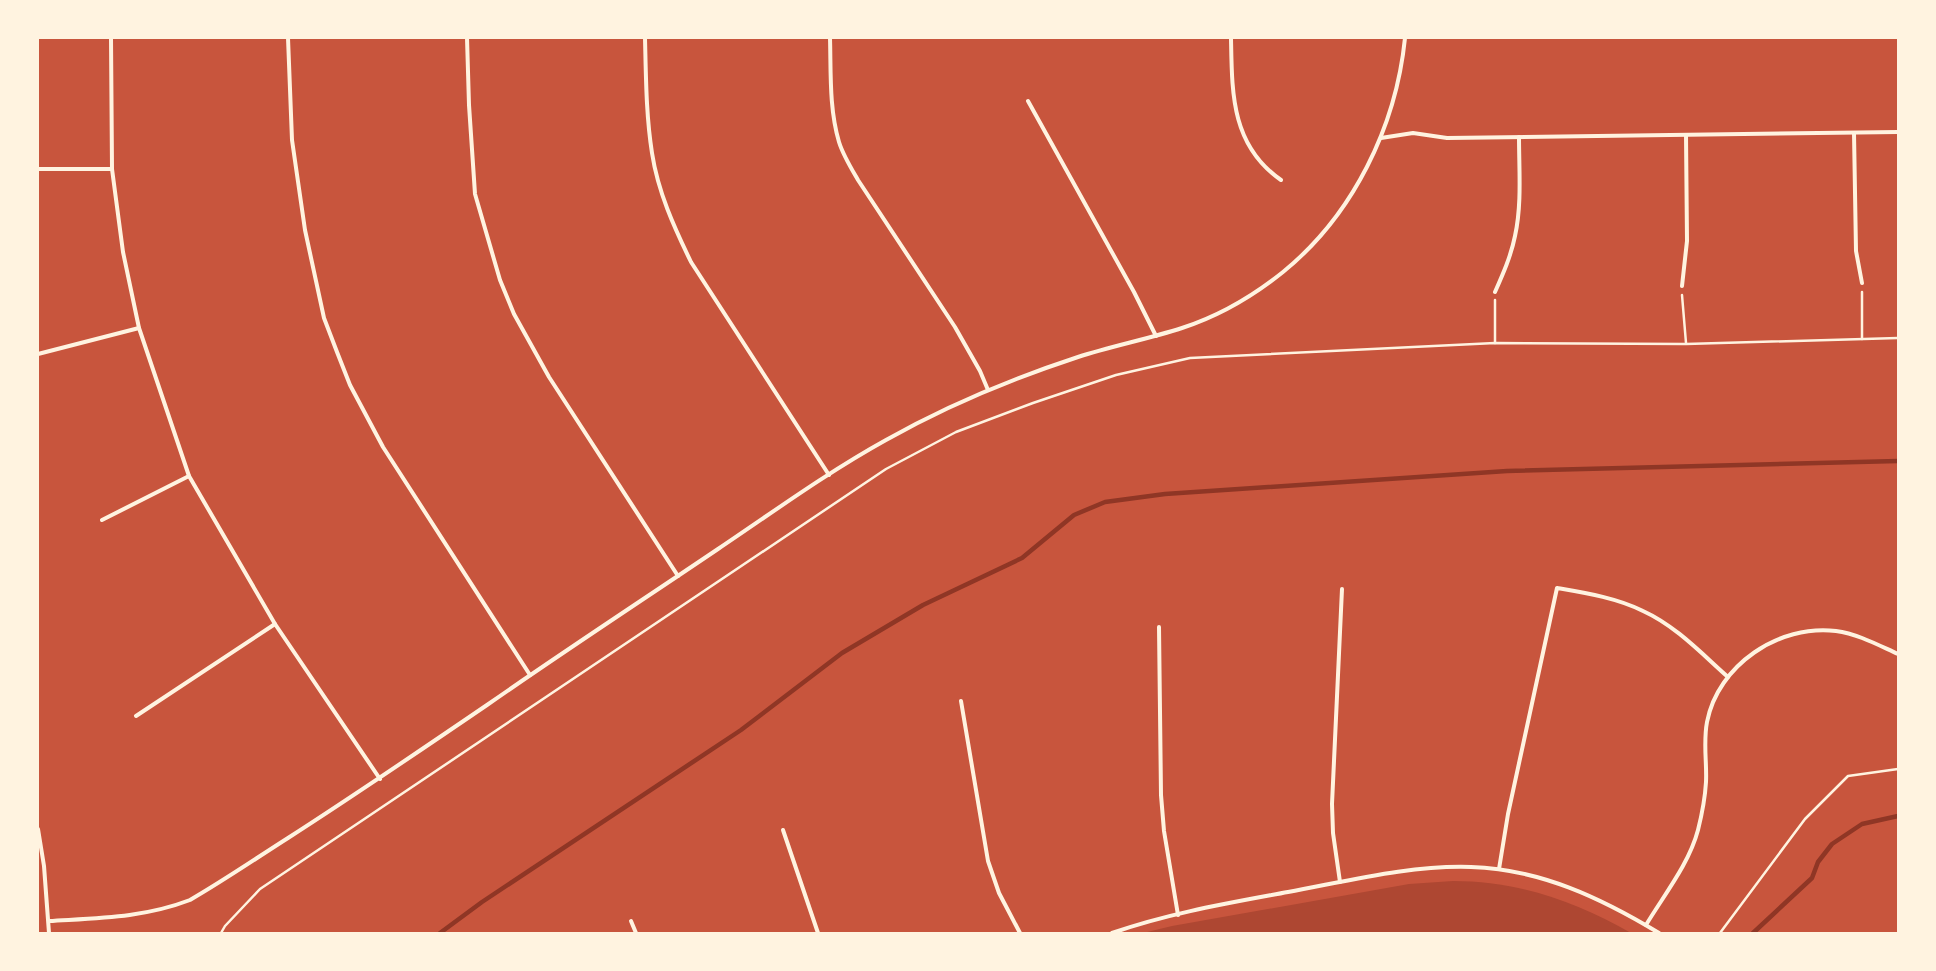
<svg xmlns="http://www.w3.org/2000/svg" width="1936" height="971" font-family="Arial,sans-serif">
	<rect width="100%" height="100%" fill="#c8553d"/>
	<!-- green -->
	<path fill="#ae4732" d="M1453 881C1518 881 1575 901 1631 933H1143L1172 926 1409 884Z"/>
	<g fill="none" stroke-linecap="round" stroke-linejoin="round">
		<!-- stream -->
		<g stroke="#8f3625" stroke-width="4.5">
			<polyline points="440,933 482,902 741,730 842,653 923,605 1022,558 1074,515 1105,502 1165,494 1507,471 1898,461"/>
			<polyline points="1753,933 1812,878 1818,862 1832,844 1862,824 1898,816"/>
		</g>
		<!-- path -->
		<g stroke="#fff3e0" stroke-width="2.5">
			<polyline points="1862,292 1862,339"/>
			<polyline points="1682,295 1686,343"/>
			<polyline points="1495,300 1495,343"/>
			<polyline points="221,933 225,926 260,889 886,469 956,432 1033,403 1116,375 1190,358 1495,343 1686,344 1898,338"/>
			<polyline points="1720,933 1805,819 1848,776 1898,769"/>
		</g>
		<!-- minor -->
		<g stroke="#fff3e0" stroke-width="4">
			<polyline points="111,38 112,169 123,252 139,328 189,476 275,624 380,779"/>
			<polyline points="288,38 292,140 305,230 324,318 337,352 350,385 383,447 530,675"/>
			<polyline points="467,38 469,105 475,194 500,280 514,314 549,377 678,576"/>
			<path d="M645 38C646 77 646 115 652 153 658 192 674 227 691 262L829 475"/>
			<path d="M830 38C831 72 829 108 839 142 843 155 851 168 858 180L955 327 980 371 988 390"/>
			<path d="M1231 38C1232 93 1231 145 1281 180"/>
			<polyline points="1028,101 1134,292 1156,336"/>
			<polyline points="1854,133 1856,251 1862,283"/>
			<polyline points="1381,138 1413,133 1447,138 1898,132"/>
			<polyline points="38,169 112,169"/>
			<polyline points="1682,286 1687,241 1686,135"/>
			<path d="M1495 292C1503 274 1511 256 1515 236 1522 204 1519 170 1519 137"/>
			<polyline points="38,354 139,328"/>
			<polyline points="102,520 189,476"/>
			<polyline points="1159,627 1161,795 1164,831 1178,915"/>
			<polyline points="961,701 988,861 999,893 1020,933"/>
			<polyline points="136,716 275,624"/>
			<polyline points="38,829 44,866 49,933"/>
			<polyline points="783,830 818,933"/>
			<path d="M1499 869 1508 814 1557 588C1586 593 1617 598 1643 611 1676 626 1702 654 1728 677"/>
			<polyline points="1340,882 1333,833 1332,804 1342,589"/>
			<path d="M49 921C98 918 143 918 190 900 223 881 255 859 288 838 355 795 421 750 487 705 563 652 641 601 718 549 773 512 828 472 886 440 948 405 1011 379 1078 357 1112 346 1148 339 1182 328 1219 316 1253 296 1283 272 1353 215 1396 127 1405 38"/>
			<polyline points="631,921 636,933"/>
			<path d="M1646 925C1664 895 1689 864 1698 830 1702 814 1705 799 1706 782 1707 762 1703 743 1707 722 1718 665 1779 624 1836 631 1858 634 1878 645 1898 654"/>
			<path d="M1112 933C1169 913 1229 903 1288 892 1348 881 1410 865 1471 867 1540 869 1601 898 1659 933"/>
		</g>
	</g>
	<!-- border -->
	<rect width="1936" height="971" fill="none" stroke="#fff3e0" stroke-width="78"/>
</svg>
